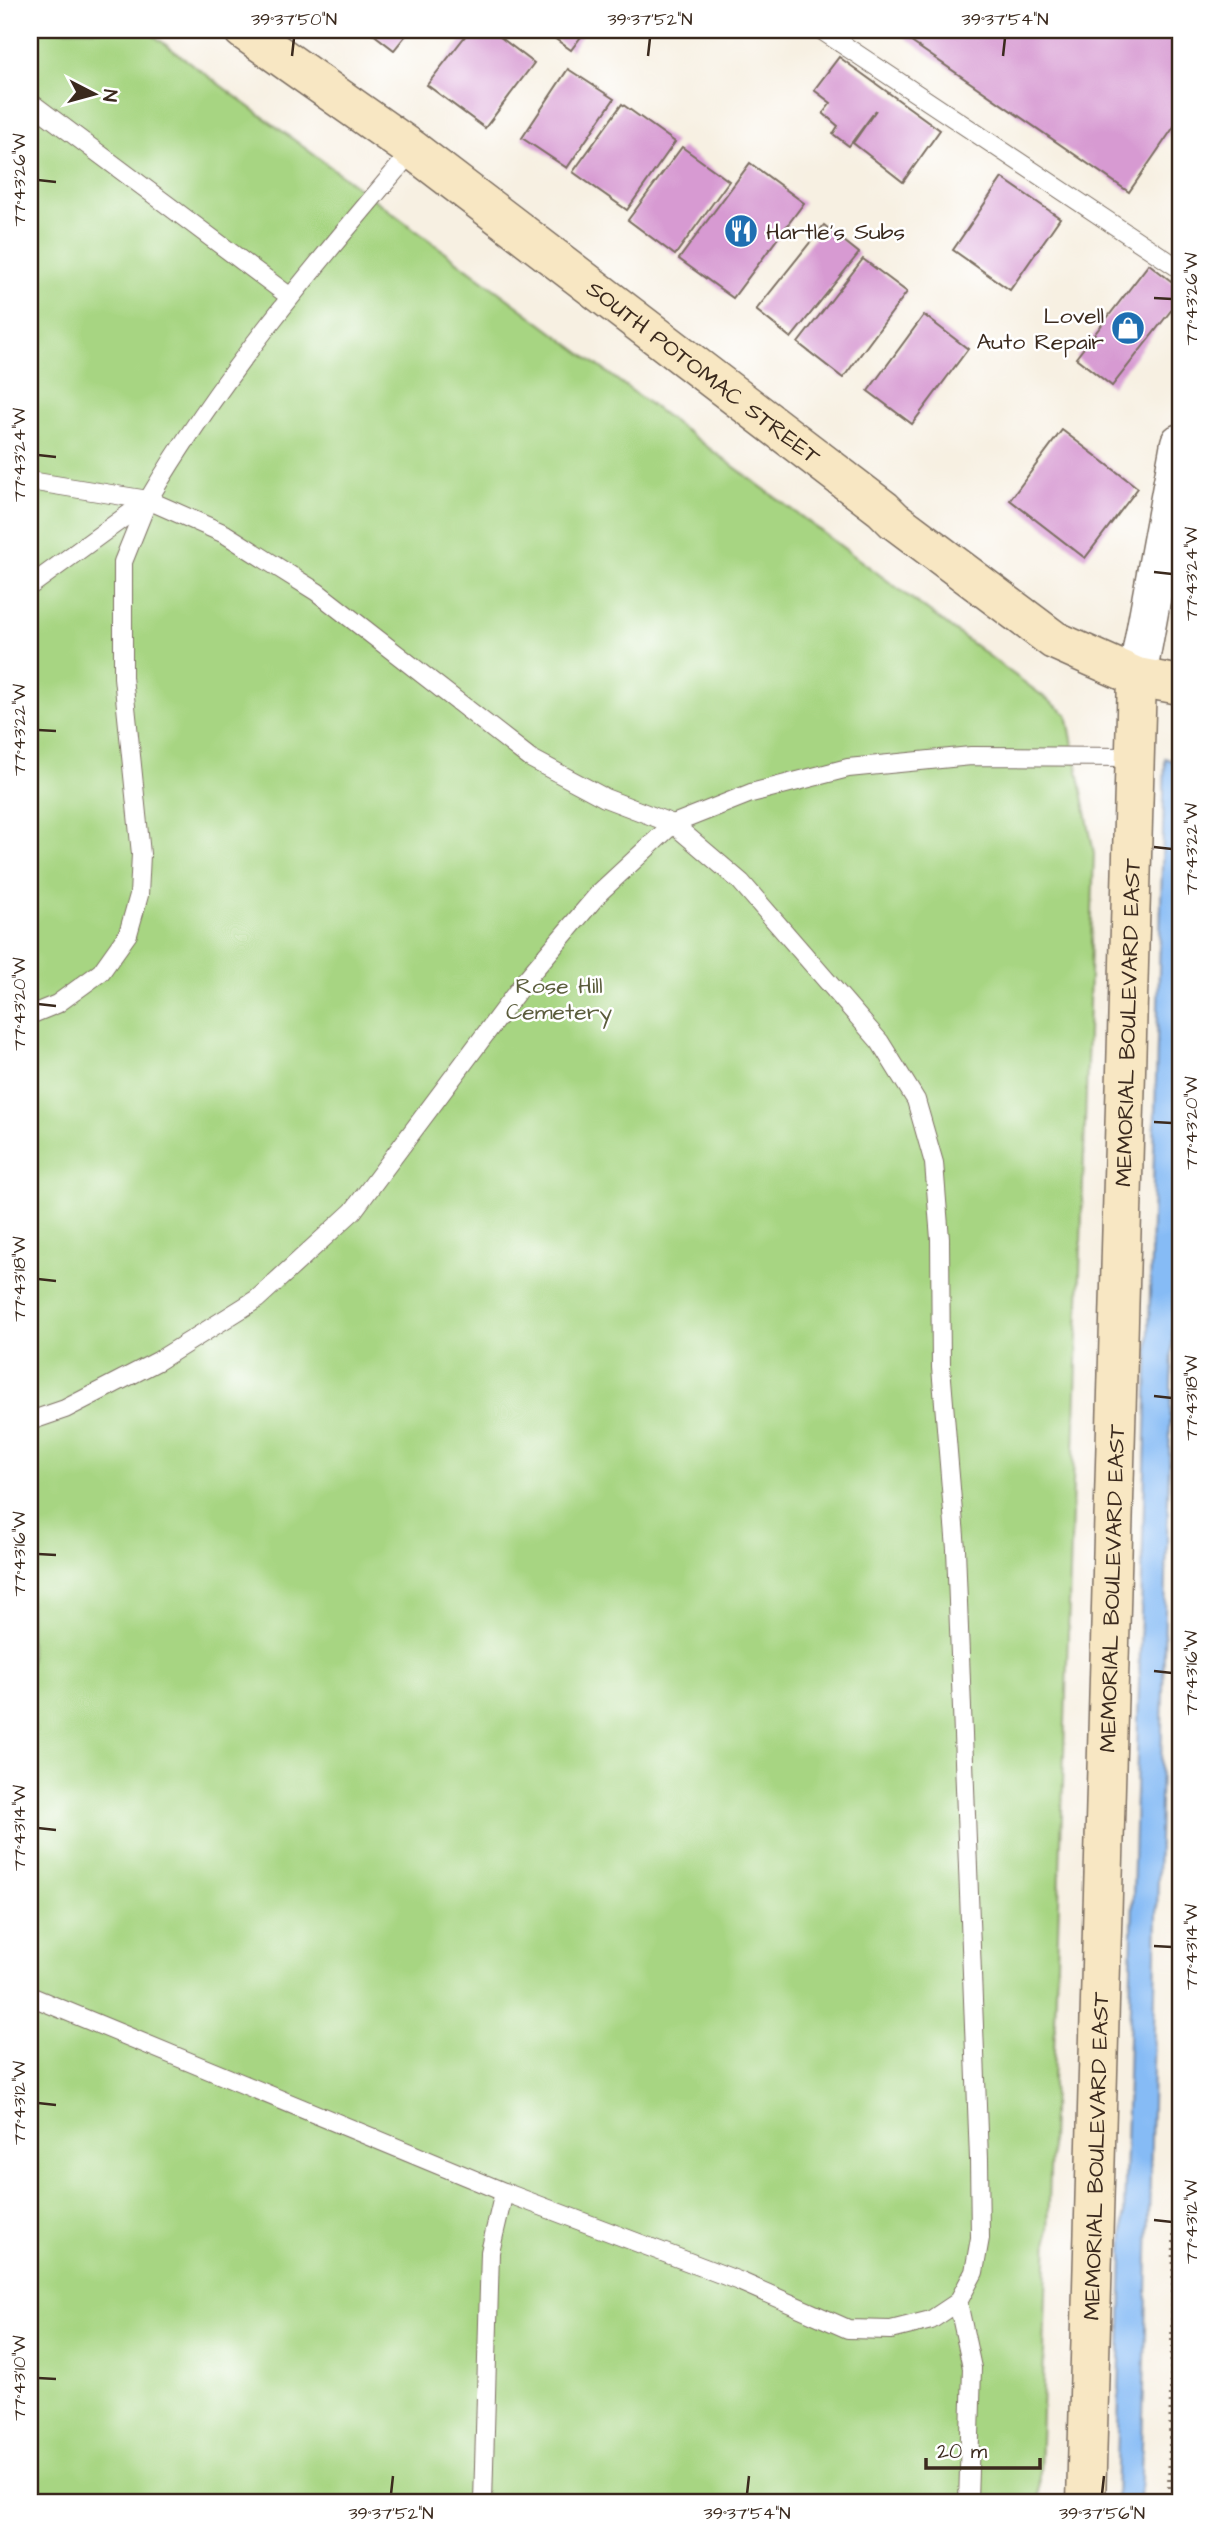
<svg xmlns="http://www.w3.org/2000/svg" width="1210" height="2532" font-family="'Architects Daughter',sans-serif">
	<rect width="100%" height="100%" fill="#fff"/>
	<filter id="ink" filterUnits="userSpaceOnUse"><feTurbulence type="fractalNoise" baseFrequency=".0143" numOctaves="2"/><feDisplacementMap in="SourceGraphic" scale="14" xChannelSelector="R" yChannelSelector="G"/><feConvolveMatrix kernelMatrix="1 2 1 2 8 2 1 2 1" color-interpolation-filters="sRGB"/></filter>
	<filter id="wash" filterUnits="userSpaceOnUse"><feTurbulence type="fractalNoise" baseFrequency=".00686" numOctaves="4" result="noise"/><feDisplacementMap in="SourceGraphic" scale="28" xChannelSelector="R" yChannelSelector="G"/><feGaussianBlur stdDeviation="1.57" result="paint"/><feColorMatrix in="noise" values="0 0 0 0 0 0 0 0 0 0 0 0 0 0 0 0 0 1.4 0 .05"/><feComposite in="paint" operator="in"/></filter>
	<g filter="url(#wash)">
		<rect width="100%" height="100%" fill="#f7f0e2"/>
		<!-- green -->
		<polygon fill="#a7d582" stroke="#718050" stroke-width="2" points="30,30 146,30 1067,714 1094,853 1039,2502 30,2502"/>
		<!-- water -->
		<polygon fill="#86bbf5" stroke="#60728a" stroke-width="2" points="1165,758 1180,764 1180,1052 1146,2330 1140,2502 1116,2502"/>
		<g id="blocks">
			<!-- building -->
			<g fill="#d79ad2">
				<polygon points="368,30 410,30 394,50"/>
				<polygon points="470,30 491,30 534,63 485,128 427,85"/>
				<polygon points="543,30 586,30 571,50"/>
				<polygon points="894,30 1180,30 1180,118 1129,192"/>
				<polygon points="839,57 940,130 903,182 853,143 876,110 849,146 833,134 838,126 823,113 831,103 814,90"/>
				<polygon points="568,69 614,99 567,168 522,138"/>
				<polygon points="622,104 675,142 627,210 573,172"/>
				<polygon points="682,147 729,181 675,255 628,220"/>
				<polygon points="750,163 804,203 733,298 679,259"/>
				<polygon points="1002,178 1060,218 1010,290 953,250"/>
				<polygon points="824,225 859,253 791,338 756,310"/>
				<polygon points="863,259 907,292 843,378 798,343"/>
				<polygon points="1149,264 1180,288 1180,299 1112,386 1076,358"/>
				<polygon points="924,315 968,349 912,424 868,391"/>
				<polygon points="1062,430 1138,488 1085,558 1010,500"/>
			</g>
		</g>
	</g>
	<g filter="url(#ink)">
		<use href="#blocks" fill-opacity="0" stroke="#7d6f63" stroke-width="2"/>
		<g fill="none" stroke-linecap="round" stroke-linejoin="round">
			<!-- service casing -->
			<g stroke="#7d6f63" stroke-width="20">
				<g id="service">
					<polyline points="821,30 1180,269"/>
					<polyline points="30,102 289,296"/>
					<path d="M30 481 148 500C223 373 318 262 413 150"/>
					<polyline points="148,500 225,534 317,592 530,758 605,798 673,824 741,882 880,1042 916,1100 934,1163 940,1239 941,1367 956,1549 979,2159 980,2238 974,2272 958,2302 931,2320 891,2330 848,2329 739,2281 504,2192 490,2252 483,2502"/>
					<polyline points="30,586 148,500"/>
					<polyline points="30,1015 57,1004 101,972 128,934 139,895 141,854 123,677 123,562 148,500"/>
					<polyline points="30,1421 65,1409 158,1361 257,1299 353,1211 528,977 600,892 673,824 751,793 848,768 971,756 1135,757"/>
					<polyline points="30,1996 504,2192"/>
					<polyline points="958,2302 972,2368 968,2502"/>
				</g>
			</g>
			<!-- tertiary casing -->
			<g stroke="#7d6f63" stroke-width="41">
				<polyline id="tertiary" points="1137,677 1180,443"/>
			</g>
			<!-- secondary casing -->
			<g stroke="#7d6f63" stroke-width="41">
				<g id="secondary">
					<path id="s1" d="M243 30 413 150 883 509 894 520 1054 640 1137 677 1180 685"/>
					<path id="s2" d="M1086 2502 1137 677"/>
				</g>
			</g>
			<!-- path -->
			<polyline stroke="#7d6f63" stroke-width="4.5" stroke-dasharray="2 5" stroke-linecap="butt" points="1169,2502 1180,1960"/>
			<!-- service -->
			<use href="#service" stroke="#fff" stroke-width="18"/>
			<!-- tertiary -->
			<use href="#tertiary" stroke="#fff" stroke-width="38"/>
			<!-- secondary -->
			<use href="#secondary" stroke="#f8e7c3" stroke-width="38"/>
		</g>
	</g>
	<!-- ticks -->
	<path fill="none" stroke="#3b2a1e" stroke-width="2.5" d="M292 56 294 38M648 56 650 38M1003 56 1005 38M38 180 56 182M1154 298 1172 299M38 455 56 457M1154 572 1172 574M38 730 56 731M1154 847 1172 849M38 1004 56 1006M1154 1122 1172 1123M38 1279 56 1281M1154 1396 1172 1398M38 1554 56 1555M1154 1671 1172 1673M38 1828 56 1830M1154 1946 1172 1947M38 2103 56 2105M1154 2220 1172 2222M38 2378 56 2379M391 2494 393 2476M747 2494 749 2476M1102 2494 1104 2476"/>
	<!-- icons -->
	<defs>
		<g id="restaurant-disc" transform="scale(1.75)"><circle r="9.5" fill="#1f6fb2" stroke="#fff"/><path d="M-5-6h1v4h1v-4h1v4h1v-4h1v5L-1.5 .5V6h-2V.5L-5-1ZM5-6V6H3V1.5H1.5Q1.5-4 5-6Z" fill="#fff"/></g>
		<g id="shop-disc" transform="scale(1.75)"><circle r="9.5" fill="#1f6fb2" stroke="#fff"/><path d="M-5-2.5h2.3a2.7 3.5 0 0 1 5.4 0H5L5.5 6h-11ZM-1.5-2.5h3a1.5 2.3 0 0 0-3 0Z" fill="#fff"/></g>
	</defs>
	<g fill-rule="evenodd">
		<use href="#restaurant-disc" x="741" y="231"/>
		<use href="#shop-disc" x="1128" y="328"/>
	</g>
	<g text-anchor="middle" stroke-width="5" stroke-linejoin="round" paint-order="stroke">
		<!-- poi labels -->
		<g font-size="23" fill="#3b2a1e" stroke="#fff" text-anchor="start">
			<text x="766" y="239">Hartle's Subs</text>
			<text x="1104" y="323" text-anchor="end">Lovell<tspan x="1104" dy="26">Auto Repair</tspan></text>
		</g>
		<!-- street labels -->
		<g font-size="23" fill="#3b2a1e" stroke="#fff">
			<text dy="8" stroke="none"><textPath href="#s1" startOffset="574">SOUTH POTOMAC STREET</textPath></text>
			<text dy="8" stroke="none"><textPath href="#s2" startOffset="1480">MEMORIAL BOULEVARD EAST</textPath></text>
			<text dy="8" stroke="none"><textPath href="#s2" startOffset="914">MEMORIAL BOULEVARD EAST</textPath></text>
			<text dy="8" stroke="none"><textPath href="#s2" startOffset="346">MEMORIAL BOULEVARD EAST</textPath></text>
		</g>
		<!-- park labels -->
		<g font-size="23" fill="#5b5d3c" stroke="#fff">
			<text x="559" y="993">Rose Hill<tspan x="559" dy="26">Cemetery</tspan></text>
		</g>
	</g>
	<!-- margin -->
	<rect width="1210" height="2532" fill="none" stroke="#fff" stroke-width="77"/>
	<!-- north arrow -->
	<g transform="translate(94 94) rotate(96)" stroke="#ffffff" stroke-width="5" paint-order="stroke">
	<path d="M0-5L12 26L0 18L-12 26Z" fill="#3b2a1e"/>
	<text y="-10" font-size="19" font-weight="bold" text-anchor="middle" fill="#3b2a1e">N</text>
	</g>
	<!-- scale -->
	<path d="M926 2458v10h114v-10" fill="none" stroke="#3b2a1e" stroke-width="3.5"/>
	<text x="937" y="2458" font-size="21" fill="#3b2a1e" stroke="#ffffff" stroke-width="5" paint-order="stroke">20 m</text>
	<rect x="38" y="38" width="1134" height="2456" fill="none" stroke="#3b2a1e" stroke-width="2.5"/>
	<g font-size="18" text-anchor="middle" fill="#3b2a1e">
		<text x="294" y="25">39°37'50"N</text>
		<text x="650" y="25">39°37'52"N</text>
		<text x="1005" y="25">39°37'54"N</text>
		<text transform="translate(19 180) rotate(-90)" y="6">77°43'26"W</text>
		<text transform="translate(1191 299) rotate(-90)" y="6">77°43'26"W</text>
		<text transform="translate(19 455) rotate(-90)" y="6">77°43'24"W</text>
		<text transform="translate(1191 574) rotate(-90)" y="6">77°43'24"W</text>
		<text transform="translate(19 730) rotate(-90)" y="6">77°43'22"W</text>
		<text transform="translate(1191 849) rotate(-90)" y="6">77°43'22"W</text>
		<text transform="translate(19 1004) rotate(-90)" y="6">77°43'20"W</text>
		<text transform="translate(1191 1123) rotate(-90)" y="6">77°43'20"W</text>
		<text transform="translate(19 1279) rotate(-90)" y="6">77°43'18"W</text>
		<text transform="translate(1191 1398) rotate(-90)" y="6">77°43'18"W</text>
		<text transform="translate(19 1554) rotate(-90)" y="6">77°43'16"W</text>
		<text transform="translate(1191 1673) rotate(-90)" y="6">77°43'16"W</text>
		<text transform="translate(19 1828) rotate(-90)" y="6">77°43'14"W</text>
		<text transform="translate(1191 1947) rotate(-90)" y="6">77°43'14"W</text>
		<text transform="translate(19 2103) rotate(-90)" y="6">77°43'12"W</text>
		<text transform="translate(1191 2222) rotate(-90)" y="6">77°43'12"W</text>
		<text transform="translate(19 2378) rotate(-90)" y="6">77°43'10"W</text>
		<text x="391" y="2519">39°37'52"N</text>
		<text x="747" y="2519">39°37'54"N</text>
		<text x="1102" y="2519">39°37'56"N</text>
	</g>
</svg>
